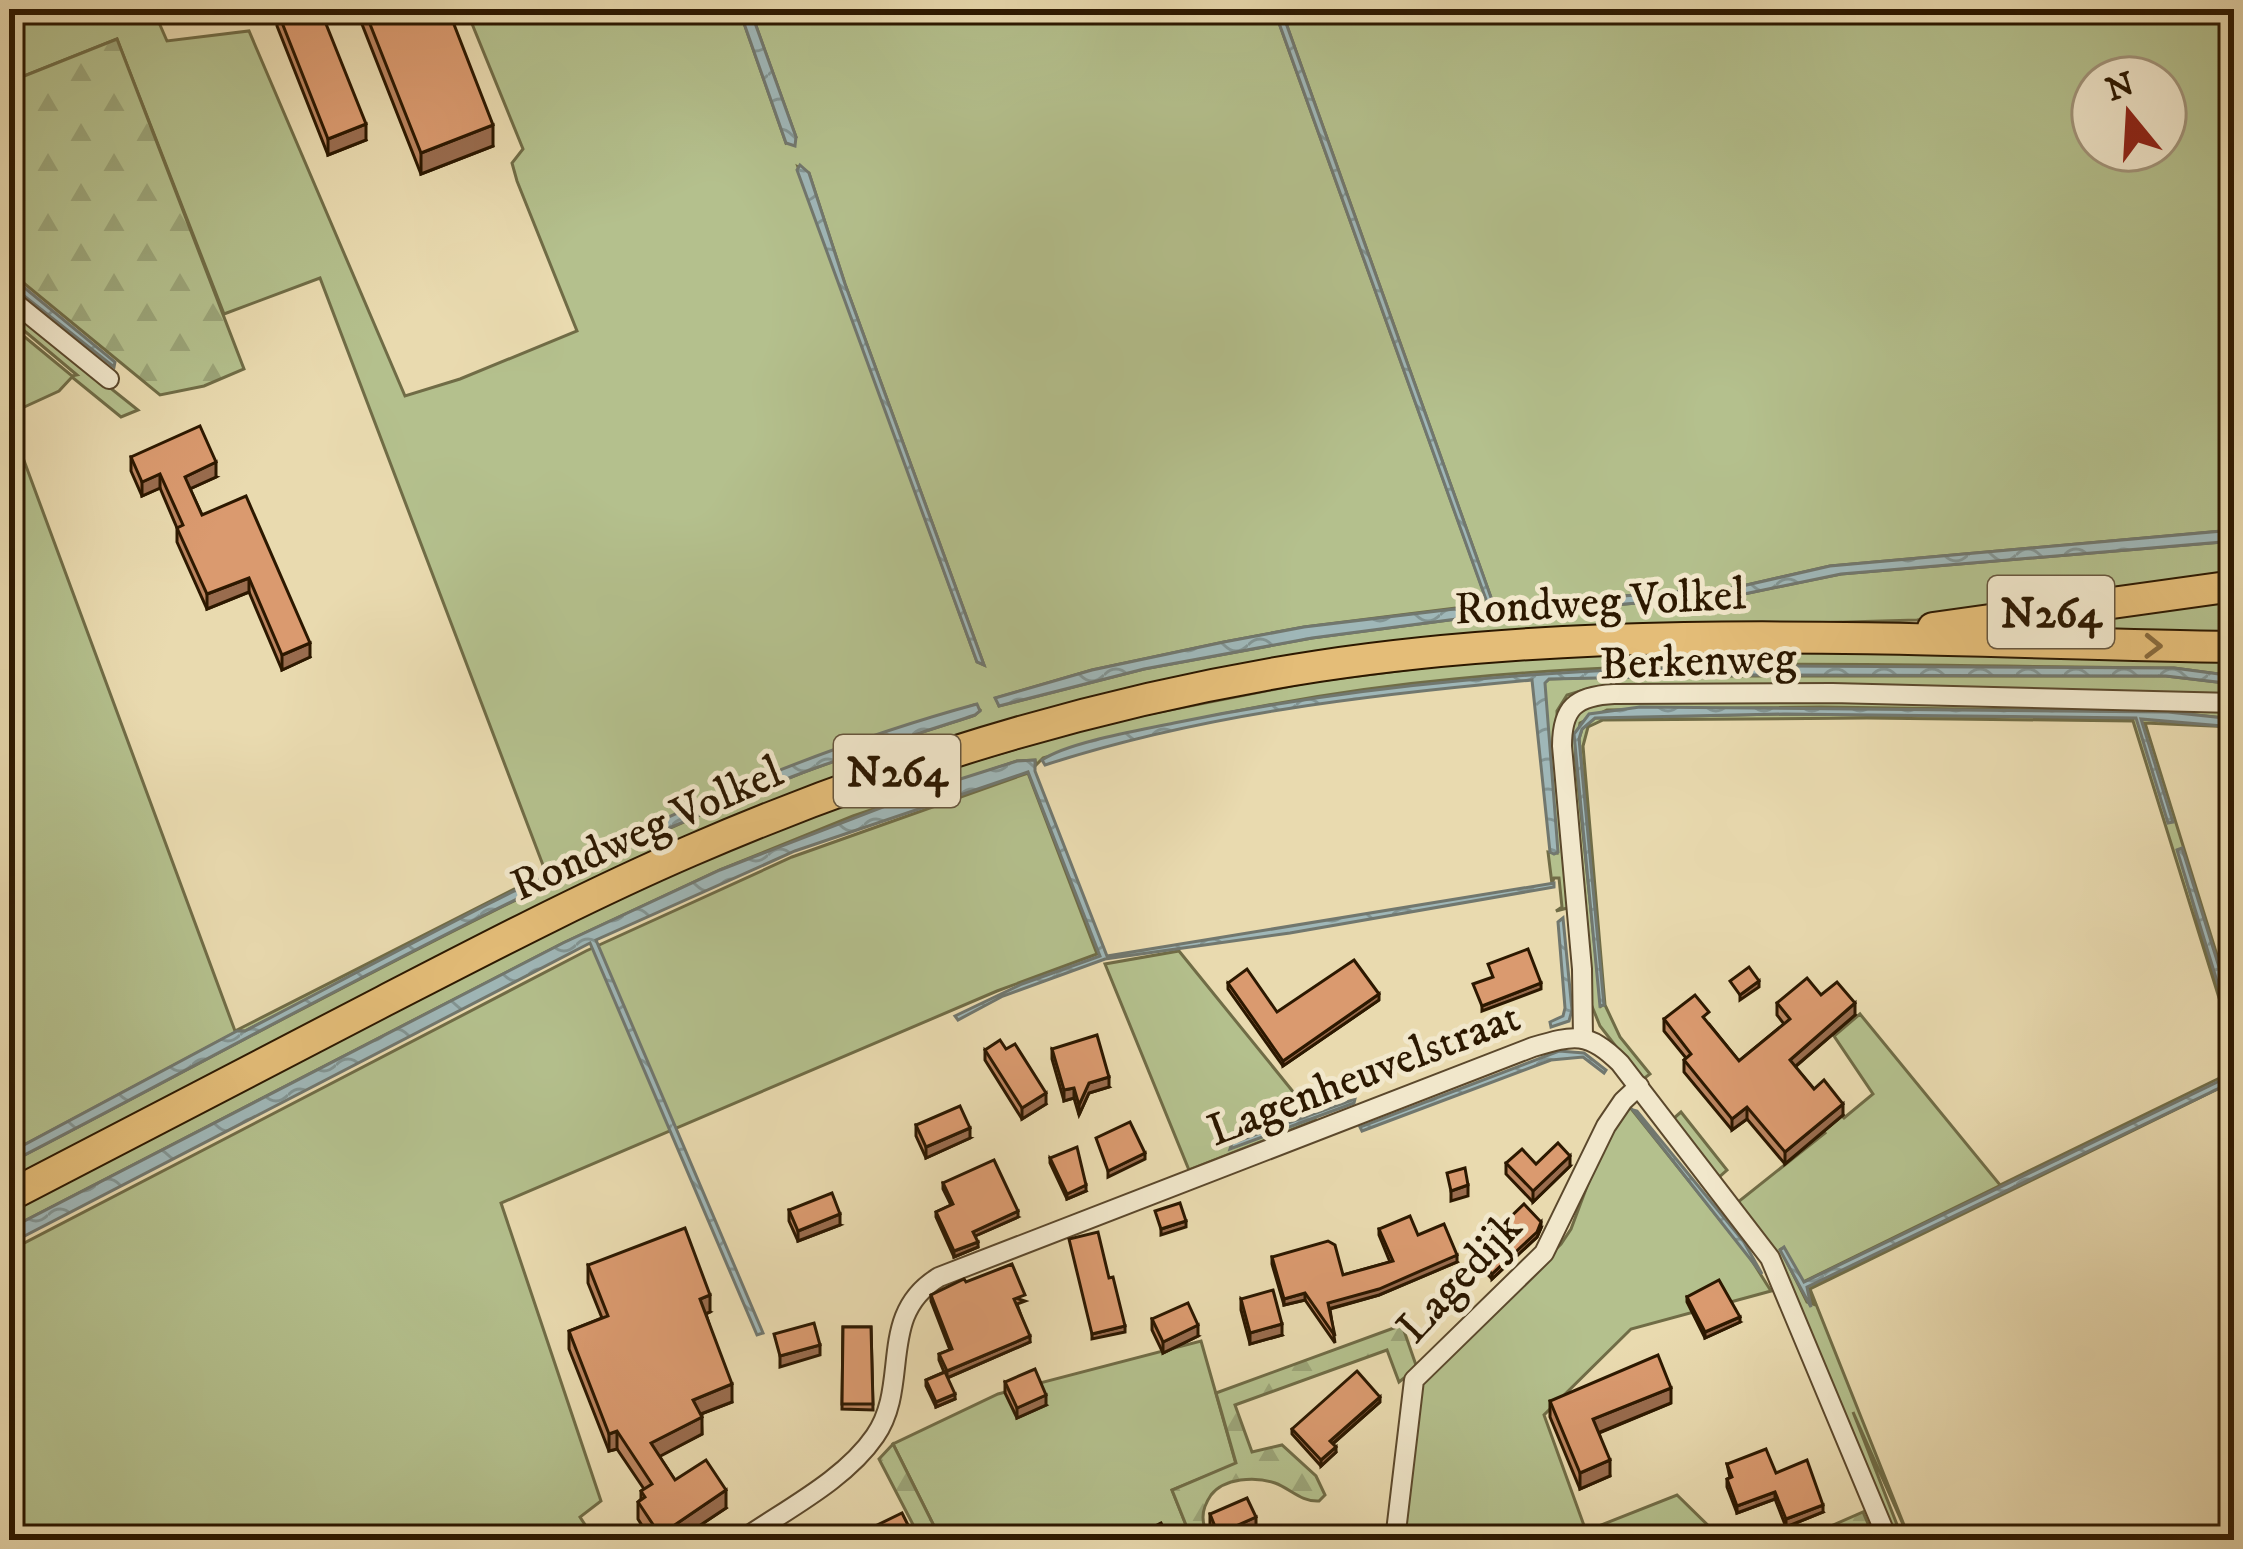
<svg xmlns="http://www.w3.org/2000/svg" width="2243" height="1549" font-family="'IM FELL DW Pica',serif">
	<defs>
		<pattern id="forest-firs" width="22" height="20" patternUnits="userSpaceOnUse" patternTransform="scale(3)"><rect width="22" height="20" fill="#b4c08d"/><path d="M5 1l3.5 6h-7zM16 11l3.5 6h-7z" fill="#9ba478"/></pattern>
		<pattern id="water-waves" width="16" height="10" patternUnits="userSpaceOnUse" patternTransform="scale(3)"><rect width="16" height="10" fill="#9fb7b8"/><path d="M0 5q4-4 8 0t8 0" fill="none" stroke="#829493"/></pattern>
	</defs>
	<rect width="100%" height="100%" fill="#e9daaf"/>
	<filter id="stains"><feTurbulence type="fractalNoise" baseFrequency=".00167" numOctaves="4"/><feColorMatrix values="0 0 0 0 .2 0 0 0 0 .09 0 0 0 0 .02 0 0 0 .5 -.17"/></filter>
	<radialGradient id="worn" r=".72"><stop offset=".6" stop-color="#630" stop-opacity="0"/><stop offset="1" stop-color="#630" stop-opacity=".3"/></radialGradient>
	<!-- green -->
	<g fill="#b4c08d" stroke="#706c46" stroke-width="3" fill-rule="evenodd">
		<path d="M9 9H153L167 41 249 31 405 396 460 379 577 331 517 181 512 163 523 149 466 9H739L786 143 796 137 750 9H1274L1488 604 1304 627 1224 642 1092 670 996 698 999 706 1144 669 1312 638 1472 617 1744 594 1841 574 2234 541V579L1917 620 1595 629 898 757 9 1183V1163C267 1030 523 883 794 776 853 753 915 735 975 715L980 710 974 705 749 783 658 822 245 1031H238L9 1153V420L235 1031 546 873 320 278 224 314 117 39 9 82ZM798 167 809 173 845 284 984 665 977 662Z"/>
		<path d="M1281 9H2234V530L1830 566 1738 587 1494 606ZM2093 78H2165V150H2093Z"/>
		<polygon points="9,307 138,410 121,417 72,377 59,391 9,414 9,324 72,376 77,375 9,318"/>
		<polygon points="2234,597 2234,638 2044,636 2043,620"/>
		<path d="M1653 651 2234 654V676L2174 668C1935 667 1693 655 1454 679 1314 692 1178 720 1043 758L1036 765 1035 760 1017 761 853 816 720 870 563 943 9 1229V1211L530 942 699 861 897 784 1104 723 1311 682 1461 663Z"/>
		<polygon points="1638,676 2166,676 2234,684 2234,698 1587,689 1567,695 1557,711 1557,739 1571,907 1556,911 1562,907 1559,878 1554,878 1552,884 1548,852 1557,853 1544,683 1549,679"/>
		<polygon points="1600,699 2234,707 2234,719 2168,712 1821,707 1607,710 1580,723 1575,756 1601,1006 1604,1004 1579,739 1582,729 1595,718 1784,714 2137,718 2169,822 2141,719 2234,727 2145,723 2234,1010 2234,1015 2182,849 2178,850 2234,1046 2133,721 1867,718 1603,720 1588,727 1583,746 1605,1005 1620,1037 1650,1074 1642,1080 1600,1026 1589,999 1567,726 1588,702"/>
		<polygon points="1028,773 1097,954 997,991 501,1203 601,1501 580,1517 595,1540 9,1540 9,1251 586,951 792,857"/>
		<polygon points="1179,951 1316,1120 1189,1170 1105,964"/>
		<polygon points="1860,1014 2000,1185 2234,1071 1803,1282 1780,1248 1807,1302 1813,1304 1807,1287 2234,1081 1810,1289 1910,1540 1853,1412 1903,1540 1894,1540 1788,1279 1738,1202 1825,1133 1822,1129 1840,1114 1844,1118 1873,1094 1834,1036"/>
		<polygon points="1629,1106 1749,1256 1771,1291 1631,1329 1544,1415 1586,1531 1677,1495 1723,1540 1400,1540 1413,1390 1561,1244 1571,1229 1601,1149"/>
		<polygon points="1681,1112 1727,1170 1718,1178 1673,1119"/>
		<polygon points="1201,1341 1236,1464 1172,1490 1192,1540 941,1540 893,1444 998,1394"/>
	</g>
	<!-- forest -->
	<g fill="url(#forest-firs)" stroke="#706c46" stroke-width="3">
		<polygon points="117,39 244,369 204,386 160,395 9,271 9,82"/>
		<path d="M1402 1325 1417 1368 1399 1382 1387 1350 1235 1405 1252 1452 1282 1445 1316 1476 1325 1495 1319 1501C1301 1502 1291 1489 1275 1483 1255 1476 1224 1478 1211 1495 1200 1511 1201 1523 1210 1540H1192L1172 1490 1236 1463 1216 1393Z"/>
		<polygon points="893,1444 941,1540 921,1540 879,1459"/>
		<polygon points="1863,1512 1875,1540 1799,1540"/>
	</g>
	<!-- water -->
	<g fill="url(#water-waves)" stroke="#71776e" stroke-width="3">
		<polygon points="739,9 750,9 796,137 795,146 786,143"/>
		<polygon points="1274,9 1281,9 1494,606 1738,587 1830,566 2234,530 2234,541 1841,574 1744,594 1472,617 1312,638 1144,669 999,706 995,698 1092,670 1224,642 1304,627 1488,605"/>
		<polygon points="800,165 809,173 845,284 984,665 977,662 797,170"/>
		<polygon points="9,275 115,362 114,367 9,284"/>
		<path d="M1759 666 2174 668 2234 676V684L2166 676 1746 675 1549 679 1545 683 1558 852 1554 854 1550 852 1532 680C1368 695 1202 714 1045 765L1042 760C1068 742 1141 730 1174 723 1368 683 1561 668 1759 666Z"/>
		<path d="M977 704 980 711 975 715C915 735 853 753 794 776 523 882 267 1030 9 1163V1153L237 1031H245C481 908 718 774 977 704Z"/>
		<polygon points="1640,707 2168,712 2234,719 2234,727 2141,719 2173,822 2168,823 2136,718 1784,714 1595,718 1582,729 1579,739 1604,1005 1600,1006 1574,734 1589,714"/>
		<polygon points="1035,760 1035,771 1107,956 1554,883 1554,887 1290,933 1105,959 1003,996 958,1020 955,1016 1022,984 1100,956 1028,772 795,851 596,940 763,1333 757,1335 590,943 9,1244 9,1229 563,943 720,870 932,788 1017,761"/>
		<polygon points="2182,848 2234,1015 2234,1037 2177,850"/>
		<polygon points="1563,918 1572,1010 1569,1021 1551,1027 1550,1022 1563,1016 1565,1008 1558,922"/>
		<polygon points="1559,1051 1584,1053 1606,1070 1604,1073 1583,1057 1551,1060 1362,1131 1360,1127"/>
		<polygon points="2234,1074 2234,1081 1807,1287 1811,1307 1780,1250 1784,1247 1804,1282"/>
		<polygon points="1355,1099 1354,1103 1230,1149 1232,1143"/>
		<polygon points="1633,1110 1637,1111 1744,1242 1762,1274"/>
	</g>
	<g fill="none" stroke-linecap="round" stroke-linejoin="round">
		<!-- minor casing -->
		<g stroke="#5b482c" stroke-width="22">
			<g id="minor">
				<polyline points="9,298 109,379"/>
				<path d="M1583 1038 1582 969 1562 746C1562 708 1575 696 1614 694L1832 693 2234 703"/>
				<path d="M742 1540C785 1510 845 1480 875 1436 911 1384 876 1315 939 1277L1533 1047C1574 1035 1588 1031 1620 1063L1770 1258 1888 1540"/>
				<polyline points="1395,1540 1414,1380 1544,1253 1606,1126 1623,1101 1639,1086"/>
			</g>
		</g>
		<!-- primary casing -->
		<g stroke="#2c1800" stroke-width="34">
			<g id="primary">
				<polyline points="1933,628 2234,586"/>
				<path d="M9 1196C134 1131 259 1066 384 1001 485 949 586 896 690 851 891 764 1103 699 1319 666 1622 620 1929 642 2234 647"/>
			</g>
		</g>
		<!-- minor -->
		<use href="#minor" stroke="#f1e7cb" stroke-width="18"/>
		<!-- primary -->
		<use href="#primary" stroke="#e4bd78" stroke-width="30"/>
	</g>
	<!-- wall -->
	<g fill="#bb845f" stroke="#2c1800" stroke-width="3">
		<polygon points="356,9 448,9 493,146 421,174"/>
		<polygon points="277,10 366,140 328,155 277,26"/>
		<polygon points="131,457 216,477 190,489 202,515 310,657 282,670 249,592 207,609 177,542 177,528 160,488 142,496 131,471"/>
		<polygon points="1228,983 1277,1012 1379,1000 1283,1066 1228,989"/>
		<polygon points="1821,995 1855,1015 1795,1067 1814,1089 1843,1115 1785,1164 1747,1119 1732,1130 1684,1072 1684,1060 1686,1058 1664,1031 1664,1019 1709,1024 1739,1061 1784,1024 1777,1015 1777,1003"/>
		<polygon points="1052,1049 1109,1087 1089,1093 1079,1115 1074,1098 1064,1101 1052,1059"/>
		<polygon points="985,1050 1046,1104 1022,1119 985,1060"/>
		<polygon points="916,1125 970,1138 926,1158 916,1136"/>
		<polygon points="1050,1158 1086,1191 1067,1199 1050,1163"/>
		<polygon points="1506,1163 1536,1164 1570,1166 1533,1202 1506,1174"/>
		<polygon points="943,1183 1018,1217 975,1236 978,1247 954,1257 936,1217 936,1212 951,1205 943,1189"/>
		<polygon points="789,1210 840,1225 798,1241 789,1221"/>
		<polygon points="1541,1228 1537,1237 1492,1279 1470,1256 1470,1251"/>
		<polygon points="1379,1229 1418,1235 1457,1262 1379,1295 1330,1309 1335,1343 1305,1300 1284,1305 1272,1264 1272,1257 1343,1275 1390,1262 1379,1235"/>
		<polygon points="588,1265 710,1312 706,1314 732,1402 701,1414 702,1434 659,1456 675,1480 726,1508 678,1540 651,1540 638,1519 638,1502 641,1499 641,1491 644,1489 617,1449 609,1451 569,1349 569,1331 602,1318 588,1283"/>
		<polygon points="966,1282 1025,1301 1017,1304 1030,1342 947,1378 955,1399 936,1407 926,1386 926,1380 944,1372 939,1360 939,1354 950,1350 931,1301 931,1295"/>
		<polygon points="1687,1297 1740,1322 1705,1338 1687,1302"/>
		<polygon points="1241,1299 1282,1335 1250,1344 1241,1310"/>
		<polygon points="1152,1319 1198,1336 1163,1353 1152,1330"/>
		<polygon points="843,1327 871,1327 873,1410 842,1409"/>
		<polygon points="1005,1382 1046,1405 1017,1418 1005,1393"/>
		<polygon points="1550,1401 1671,1403 1599,1433 1610,1476 1580,1489 1550,1417"/>
		<polygon points="1380,1402 1333,1444 1336,1452 1321,1466 1292,1434 1292,1429"/>
		<polygon points="1727,1464 1776,1473 1823,1512 1786,1527 1775,1499 1737,1513 1727,1487 1727,1479 1730,1478"/>
		<polygon points="1210,1514 1256,1528 1229,1540 1216,1540 1210,1525"/>
	</g>
	<!-- shaded-wall -->
	<g fill="#996c4e" stroke="#2c1800" stroke-width="3">
		<polygon points="366,124 366,140 328,155 328,139"/>
		<polygon points="493,125 493,146 421,174 421,153"/>
		<polygon points="216,462 216,477 185,491 185,477"/>
		<polygon points="160,474 160,488 142,496 142,482"/>
		<polygon points="249,578 249,592 207,609 207,594"/>
		<polygon points="310,643 310,657 282,670 282,655"/>
		<polygon points="1759,981 1759,987 1740,1000 1740,995"/>
		<polygon points="1541,983 1541,989 1482,1011 1482,1006"/>
		<polygon points="1379,994 1379,1000 1283,1066 1283,1061"/>
		<polygon points="1855,1003 1855,1015 1790,1071 1790,1060"/>
		<polygon points="1109,1077 1109,1087 1089,1093 1079,1115 1079,1105 1089,1083"/>
		<polygon points="1074,1088 1074,1098 1064,1101 1064,1090"/>
		<polygon points="1046,1093 1046,1104 1022,1119 1022,1108"/>
		<polygon points="1843,1104 1843,1115 1785,1164 1785,1152"/>
		<polygon points="1747,1107 1747,1119 1732,1130 1732,1119"/>
		<polygon points="970,1128 970,1138 926,1158 926,1147"/>
		<polygon points="1145,1153 1145,1159 1108,1177 1108,1171"/>
		<polygon points="1570,1156 1570,1166 1533,1202 1533,1191"/>
		<polygon points="1086,1185 1086,1191 1067,1199 1067,1194"/>
		<polygon points="1468,1185 1468,1196 1451,1201 1451,1191"/>
		<polygon points="1018,1211 1018,1217 973,1237 973,1232"/>
		<polygon points="840,1214 840,1225 798,1241 798,1231"/>
		<polygon points="1186,1221 1186,1227 1161,1235 1161,1229"/>
		<polygon points="1541,1222 1541,1228 1537,1237 1492,1279 1492,1274"/>
		<polygon points="978,1242 978,1247 954,1257 954,1251"/>
		<polygon points="1457,1255 1457,1262 1379,1295 1328,1309 1328,1303"/>
		<polygon points="1305,1293 1305,1300 1284,1305 1284,1299"/>
		<polygon points="710,1295 710,1312 700,1316 700,1299"/>
		<polygon points="1740,1317 1740,1322 1705,1338 1705,1332"/>
		<polygon points="1282,1324 1282,1335 1250,1344 1250,1333"/>
		<polygon points="1198,1325 1198,1336 1163,1353 1163,1342"/>
		<polygon points="1125,1326 1125,1332 1092,1339 1092,1334"/>
		<polygon points="1030,1336 1030,1342 947,1378 947,1371"/>
		<polygon points="820,1345 820,1355 780,1367 780,1356"/>
		<polygon points="732,1384 732,1402 693,1417 693,1400"/>
		<polygon points="1671,1388 1671,1403 1593,1435 1593,1419"/>
		<polygon points="955,1394 955,1399 936,1407 936,1402"/>
		<polygon points="1046,1395 1046,1405 1017,1418 1017,1408"/>
		<polygon points="1380,1397 1380,1402 1330,1446 1330,1441"/>
		<polygon points="702,1417 702,1434 651,1461 651,1443"/>
		<polygon points="617,1431 617,1449 609,1451 609,1434"/>
		<polygon points="1336,1447 1336,1452 1321,1466 1321,1460"/>
		<polygon points="1610,1460 1610,1476 1580,1489 1580,1473"/>
		<polygon points="726,1490 726,1508 678,1540 660,1540 660,1535"/>
		<polygon points="1775,1492 1775,1499 1737,1513 1737,1506"/>
		<polygon points="1823,1505 1823,1512 1786,1527 1786,1519"/>
		<polygon points="1256,1517 1256,1528 1229,1540 1218,1540 1218,1534"/>
	</g>
	<!-- building -->
	<g fill="#da9a6f" stroke="#2c1800" stroke-width="3">
		<polygon points="281,9 320,9 366,124 328,139 277,10"/>
		<polygon points="364,9 448,9 493,125 421,153"/>
		<polygon points="200,426 216,462 185,477 202,515 246,496 310,643 282,655 249,578 207,594 177,528 183,525 160,474 142,482 131,457"/>
		<polygon points="1528,949 1541,983 1482,1006 1473,984 1493,977 1488,964"/>
		<polygon points="1354,960 1379,994 1283,1061 1228,983 1247,969 1277,1012"/>
		<polygon points="1749,967 1759,981 1740,995 1730,981"/>
		<polygon points="1807,978 1821,995 1837,982 1855,1003 1790,1060 1814,1089 1824,1080 1843,1104 1785,1152 1747,1107 1732,1119 1684,1060 1691,1054 1664,1019 1695,995 1709,1012 1703,1017 1739,1061 1790,1019 1777,1003"/>
		<polygon points="1097,1035 1109,1077 1089,1083 1079,1105 1074,1088 1064,1090 1052,1049"/>
		<polygon points="1000,1040 1006,1049 1015,1044 1046,1093 1022,1108 985,1050"/>
		<polygon points="960,1106 970,1128 926,1147 916,1125"/>
		<polygon points="1130,1122 1145,1153 1108,1171 1096,1138"/>
		<polygon points="1558,1143 1570,1156 1533,1191 1506,1163 1522,1149 1536,1164"/>
		<polygon points="1077,1147 1086,1185 1067,1194 1050,1158"/>
		<polygon points="994,1160 1018,1211 973,1232 978,1242 954,1251 936,1212 953,1204 943,1183"/>
		<polygon points="1465,1168 1468,1185 1451,1191 1447,1173"/>
		<polygon points="832,1193 840,1214 798,1231 789,1210"/>
		<polygon points="1180,1203 1186,1221 1161,1229 1155,1211"/>
		<polygon points="1524,1204 1541,1222 1537,1232 1492,1274 1470,1251 1496,1226 1498,1229"/>
		<polygon points="1410,1216 1418,1235 1444,1224 1457,1255 1379,1289 1328,1303 1335,1336 1305,1293 1284,1299 1272,1257 1328,1241 1335,1245 1343,1275 1393,1261 1379,1229"/>
		<polygon points="685,1228 710,1295 700,1299 732,1384 693,1400 702,1417 651,1443 675,1480 706,1460 726,1490 660,1535 638,1502 645,1497 641,1491 652,1484 617,1431 609,1434 569,1331 608,1316 588,1265"/>
		<polygon points="1098,1232 1109,1278 1113,1277 1125,1326 1092,1334 1069,1239"/>
		<polygon points="1012,1264 1025,1295 1014,1299 1030,1336 947,1371 939,1354 952,1349 931,1295 964,1279 966,1282"/>
		<polygon points="1719,1280 1740,1317 1705,1332 1687,1297"/>
		<polygon points="1273,1290 1282,1324 1250,1333 1241,1299"/>
		<polygon points="1188,1303 1198,1325 1163,1342 1152,1319"/>
		<polygon points="814,1323 820,1345 780,1356 774,1334"/>
		<polygon points="843,1327 871,1327 873,1404 842,1404"/>
		<polygon points="1658,1355 1671,1388 1593,1419 1610,1460 1580,1473 1550,1401"/>
		<polygon points="1035,1369 1046,1395 1017,1408 1005,1382"/>
		<polygon points="1357,1371 1380,1397 1330,1441 1336,1447 1321,1460 1292,1429"/>
		<polygon points="945,1372 955,1394 936,1402 926,1380"/>
		<polygon points="1766,1449 1776,1473 1807,1460 1823,1505 1786,1519 1775,1492 1737,1506 1727,1479 1732,1477 1727,1464"/>
		<polygon points="1247,1498 1256,1517 1218,1534 1210,1514"/>
		<polygon points="902,1513 915,1539 872,1540 867,1530"/>
		<polygon points="1161,1523 1170,1540 1135,1540 1134,1537"/>
	</g>
	<!-- one-way arrows -->
	<defs><path id="oneway-chevron" d="M-2-3.5L2.5 0L-2 3.5" fill="none" stroke-width="1.6" stroke-linecap="round" stroke-linejoin="round" transform="scale(3)"/></defs>
	<use stroke="#886a3c" href="#oneway-chevron" transform="translate(2153 646) rotate(1)"/>
	<g text-anchor="middle" stroke-width="10" stroke-linejoin="round" paint-order="stroke">
		<!-- shield labels -->
		<g fill="#f1e7cb" stroke="#67563d" stroke-width="3">
			<rect x="1988" y="576" width="126" height="72" rx="9"/>
			<rect x="834" y="735" width="126" height="72" rx="9"/>
		</g>
		<g font-size="42" font-weight="bold" fill="#2c1800">
			<text x="2051" y="627">N264</text>
			<text x="897" y="786">N264</text>
		</g>
		<!-- street labels -->
		<g font-size="45" fill="#2c1800" stroke="#f1e7cb">
			<text transform="translate(1600 600) rotate(-3)" y="16">Rondweg Volkel</text>
			<text transform="translate(1698 659) rotate(-2)" y="16">Berkenweg</text>
			<text transform="translate(646 827) rotate(-24)" y="16">Rondweg Volkel</text>
			<text transform="translate(1363 1072) rotate(-21)" y="16">Lagenheuvelstraat</text>
			<text transform="translate(1458 1276) rotate(-47)" y="16">Lagedijk</text>
		</g>
	</g>
	<!-- margin -->
	<rect width="2243" height="1549" fill="none" stroke="#e9daaf" stroke-width="48"/>
	<rect x="12" y="12" width="2219" height="1525" fill="none" stroke="#2c1800" stroke-width="6"/>
	<rect x="24" y="24" width="2195" height="1501" fill="none" stroke="#2c1800" stroke-width="3"/>
	<!-- north arrow -->
	<g transform="translate(2129 114) rotate(342)"><circle r="57" fill="#f1e7cb" stroke="#a2947a" stroke-width="3"/>
	<path d="M0-9L21 45L0 30L-21 45Z" fill="#8f2418"/>
	<text y="-18" font-size="33" font-weight="bold" text-anchor="middle" fill="#2c1800">N</text>
	</g>
	<rect width="100%" height="100%" filter="url(#stains)"/>
	<rect width="100%" height="100%" fill="url(#worn)"/>
</svg>
